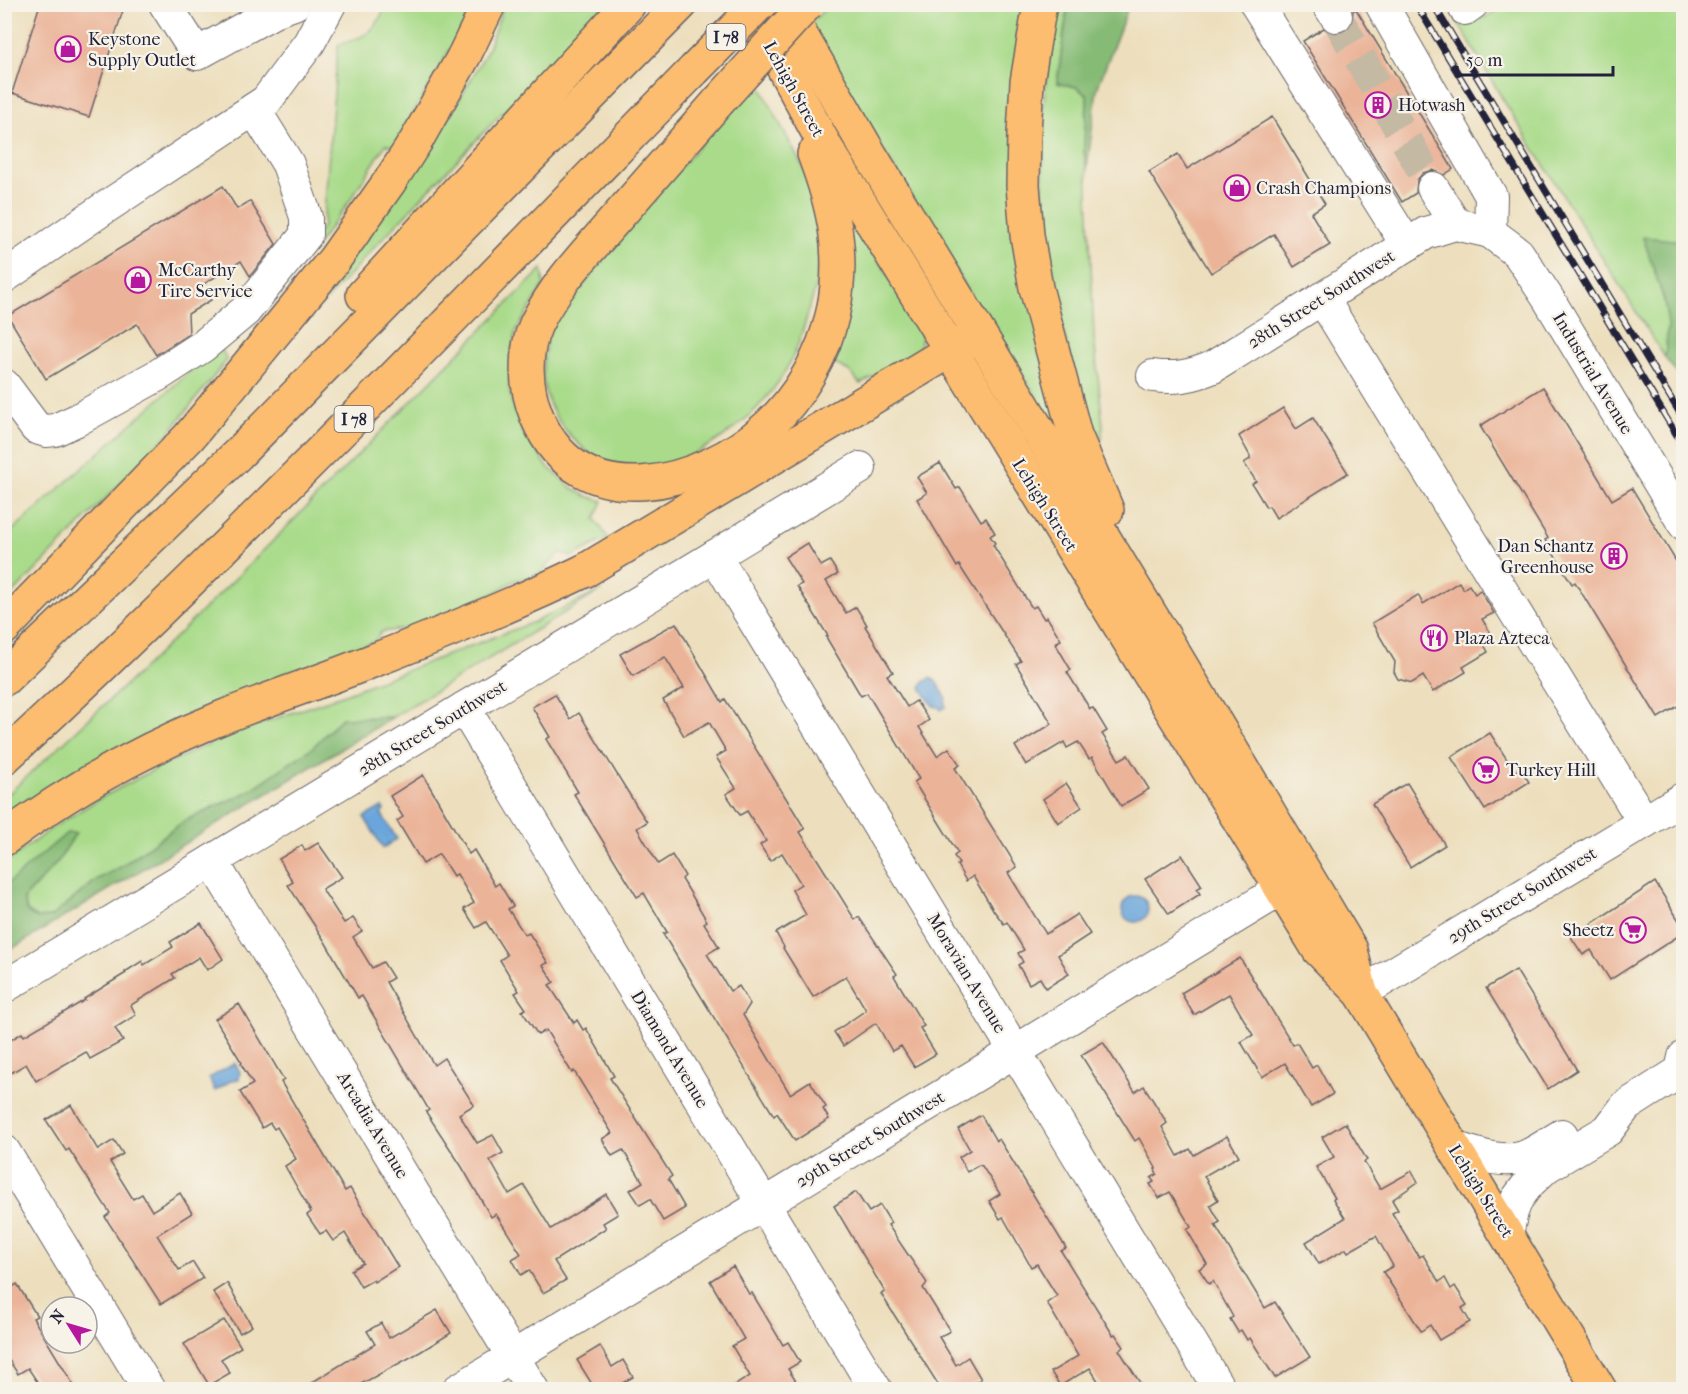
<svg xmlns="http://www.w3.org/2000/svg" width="1688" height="1394" font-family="'IM FELL French Canon',serif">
	<rect width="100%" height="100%" fill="#f7f3e8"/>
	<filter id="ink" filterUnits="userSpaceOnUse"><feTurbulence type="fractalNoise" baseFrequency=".0167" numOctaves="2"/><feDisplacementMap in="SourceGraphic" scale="12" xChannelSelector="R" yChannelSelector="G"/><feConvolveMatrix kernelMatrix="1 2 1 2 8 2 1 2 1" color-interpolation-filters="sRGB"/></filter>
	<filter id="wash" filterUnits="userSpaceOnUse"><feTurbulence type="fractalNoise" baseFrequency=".008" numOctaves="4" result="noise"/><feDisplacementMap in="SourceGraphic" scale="24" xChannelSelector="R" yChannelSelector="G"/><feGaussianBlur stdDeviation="1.35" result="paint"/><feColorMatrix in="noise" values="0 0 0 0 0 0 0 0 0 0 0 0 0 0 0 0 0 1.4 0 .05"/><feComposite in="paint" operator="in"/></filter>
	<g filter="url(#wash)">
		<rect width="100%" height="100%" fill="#eddfbd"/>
		<!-- green -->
		<g fill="#a9db8a" stroke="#667e62" stroke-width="1.5">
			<polygon points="1682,4 1683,7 1683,241 1644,238 1664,300 1668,324 1665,358 1502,98 1449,7 1482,19 1506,5"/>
			<path d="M385 5H472L466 21 395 145 389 146 386 144 345 208 297 271 298 263 323 226 338 45C364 37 377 33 385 5Z"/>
			<polygon points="504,5 605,5 368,254 322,305 324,292 373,227 452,113 487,51"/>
			<polygon points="828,5 1027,5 1017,71 1056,426 992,331 809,26"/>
			<path d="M1055 5H1068L1057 83 1076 87 1087 95C1088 120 1080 143 1087 169L1094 337 1103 426 1098 462 1053 291 1043 198V109Z"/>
			<path d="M757 80 810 181 828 246C825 251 821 256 819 262 816 270 818 280 815 289 799 344 792 375 749 416 723 440 675 470 639 469 633 469 623 469 617 467 586 458 554 424 546 394 539 371 545 348 551 326L648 204Z"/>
			<path d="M846 212 918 319C924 332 922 342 917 356L903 361 860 384 849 371 827 360Z"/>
			<polygon points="542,269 544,285 516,331 512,349 509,388 511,400 522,431 547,466 569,486 586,496 603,501 595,519 608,538 571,557 561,552 541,572 529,578 515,580 492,594 410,628 381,632 375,641 315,665 5,823 5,797 148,664 248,566"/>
			<polygon points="221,348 227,360 168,434 5,602 4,538 196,366"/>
			<polygon points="602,590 393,717 342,718 312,748 246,793 186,820 119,868 98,879 51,917 37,918 27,911 24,899 59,860 5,886 5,863 55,826 99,799 159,767 231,734 329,700 534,622"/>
		</g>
		<!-- forest -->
		<g fill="#86bb76" stroke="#546e58" stroke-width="1.5">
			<path d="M1068 5H1129L1097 89 1087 169C1080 143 1088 120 1087 95L1076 87 1057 83Z"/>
			<polygon points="1643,237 1683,241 1683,381 1665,358 1668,324 1664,300"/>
			<polygon points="393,717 5,953 5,886 67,833 76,833 59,860 24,899 27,911 37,918 51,917 98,879 119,868 186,820 246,793 312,748 342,718"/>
		</g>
		<!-- water -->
		<g fill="#6aa6db" stroke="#46648b" stroke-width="1.5">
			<polygon points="930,678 935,680 946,697 945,704 946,707 941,710 939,707 933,706 921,688 924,682"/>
			<polygon points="382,807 384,810 381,813 397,839 383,848 364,817"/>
			<circle cx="1135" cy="909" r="13"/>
			<polygon points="235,1063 240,1072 239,1079 232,1080 215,1091 209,1078"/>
		</g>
		<g id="blocks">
			<!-- building -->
			<g fill="#ebb499">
				<polygon points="40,4 125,4 89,117 12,93"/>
				<polygon points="1356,9 1453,169 1444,175 1433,170 1423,173 1417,180 1416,193 1402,202 1303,41 1324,28 1329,32 1337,34 1345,31 1352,23 1353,11"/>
				<polygon points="1272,117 1325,204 1311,213 1330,245 1294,267 1274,234 1211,273 1149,172 1178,154 1187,169"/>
				<polygon points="223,186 237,209 250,201 276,244 250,276 241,261 202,285 211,300 188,314 189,334 156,355 137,324 46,379 8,316"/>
				<polygon points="1543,387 1612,500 1632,488 1683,573 1683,703 1658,718 1575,582 1572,584 1545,540 1548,538 1480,426"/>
				<polygon points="1283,408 1296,429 1313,418 1348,473 1276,518 1269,506 1266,507 1252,484 1256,481 1244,463 1250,459 1250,456 1239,436"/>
				<polygon points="940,463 956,489 960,487 981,521 986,518 995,533 990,536 995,543 993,545 1032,608 1036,606 1044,619 1047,617 1061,640 1055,643 1071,670 1067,672 1090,709 1093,708 1107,731 1102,734 1119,760 1128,755 1149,789 1121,806 1092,757 1089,759 1078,742 1067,748 1064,742 1026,765 1015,746 1052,724 1016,664 1021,661 959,565 957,567 917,499 927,493 917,477"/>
				<polygon points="807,543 821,566 830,561 838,574 826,581 846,613 856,607 867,625 865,626 893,672 887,675 907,707 916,701 929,720 919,727 937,756 949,748 960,765 955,768 1017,867 1008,873 1046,934 1077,914 1090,934 1058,955 1069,974 1046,988 1040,978 1029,984 1018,965 1023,962 1018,953 1024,950 1007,922 1004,924 994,911 973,876 966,881 957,865 959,864 954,856 958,853 914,782 919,779 867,693 861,696 826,637 828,636 797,586 802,584 785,557"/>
				<polygon points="1459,582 1463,589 1469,585 1475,594 1480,590 1494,613 1482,619 1492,635 1482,641 1488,652 1463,667 1466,672 1433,692 1423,676 1412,683 1398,679 1394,672 1395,662 1372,623 1418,595 1423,604"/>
				<polygon points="676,623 722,702 725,699 805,829 800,832 824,870 855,920 859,917 897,974 894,976 924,1026 920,1028 936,1054 914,1067 901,1046 892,1051 876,1023 843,1046 834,1032 866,1010 846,976 813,997 783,948 784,947 776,933 806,915 792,890 801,884 782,853 770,861 760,845 766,841 747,811 740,815 726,794 736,788 716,757 726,751 709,722 684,736 663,700 684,688 665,657 633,676 620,654"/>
				<polygon points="555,694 570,719 579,713 636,805 647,822 637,828 658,864 672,855 685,876 682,879 707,921 704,923 719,947 707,954 730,991 739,986 750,1004 743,1015 790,1094 810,1081 826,1107 823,1109 829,1119 795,1141 777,1113 774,1116 677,957 663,934 667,932 644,893 637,897 574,794 578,792 546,739 550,737 532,707"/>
				<polygon points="1490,733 1515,772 1520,768 1529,782 1485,810 1451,757"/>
				<polygon points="423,775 469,854 474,850 495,886 499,883 513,906 508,909 525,935 529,933 548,963 543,965 554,982 549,985 574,1023 577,1020 583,1030 586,1028 614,1076 610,1078 672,1176 668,1179 685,1208 663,1221 650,1199 640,1205 630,1190 643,1182 623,1150 612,1156 602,1139 612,1133 574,1071 572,1073 546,1030 538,1035 522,1011 526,1009 515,993 519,991 500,960 507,955 486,922 476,928 464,909 474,903 457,874 453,876 439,854 423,864 397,821 403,817 390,796"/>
				<polygon points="1066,783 1082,807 1058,823 1043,799"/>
				<polygon points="1407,783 1445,845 1410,867 1372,804"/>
				<polygon points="318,843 342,877 322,889 344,923 353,918 362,931 353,937 372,968 383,962 393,978 386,982 434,1065 444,1058 474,1105 459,1114 477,1143 493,1135 503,1153 490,1160 509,1194 524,1185 551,1229 606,1194 618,1214 603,1223 606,1228 554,1261 566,1280 543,1293 529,1270 521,1275 512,1259 521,1254 496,1214 491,1217 462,1167 426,1112 429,1110 362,996 358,998 324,940 288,885 293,882 279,859 302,845 305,851"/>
				<polygon points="1182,855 1202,886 1197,889 1200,894 1169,914 1145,879"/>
				<polygon points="1655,882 1683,927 1683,933 1610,980 1591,950 1583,955 1571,937"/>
				<polygon points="201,923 223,959 207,970 199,957 172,974 175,978 131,1005 136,1015 115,1028 123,1041 90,1059 86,1052 36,1081 26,1064 4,1077 4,1044 22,1033 24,1036 85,1000 84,999 126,973 125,972 142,961 144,965 173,947 170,942"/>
				<polygon points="1240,958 1293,1045 1297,1043 1312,1068 1317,1065 1333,1094 1311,1107 1285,1063 1262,1077 1241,1042 1253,1035 1229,994 1194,1015 1181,993"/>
				<polygon points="1516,970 1577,1070 1548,1089 1486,988"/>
				<polygon points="239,1004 284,1080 281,1082 345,1191 350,1188 398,1267 374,1282 373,1280 361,1287 351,1270 363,1263 345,1233 333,1241 326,1231 320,1234 307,1215 311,1212 285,1166 296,1159 277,1127 274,1129 270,1123 262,1128 240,1092 253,1084 241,1064 242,1063 215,1019"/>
				<polygon points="1103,1042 1135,1092 1144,1086 1167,1123 1162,1127 1178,1156 1190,1149 1194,1155 1227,1136 1239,1156 1204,1176 1218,1200 1210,1205 1220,1222 1215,1225 1265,1308 1275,1302 1310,1357 1275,1378 1250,1338 1247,1340 1241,1330 1238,1332 1230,1319 1233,1317 1213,1281 1209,1284 1199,1269 1207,1264 1187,1230 1191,1227 1170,1192 1159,1198 1150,1184 1154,1182 1151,1178 1157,1174 1155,1169 1156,1168 1139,1138 1135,1141 1081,1055"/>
				<polygon points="71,1105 98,1150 114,1140 123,1154 110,1162 133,1199 142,1194 152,1211 180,1193 192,1213 157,1235 179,1270 193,1262 203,1278 161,1304 105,1217 110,1213 69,1149 66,1151 46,1120"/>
				<polygon points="981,1115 996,1141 999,1139 1066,1248 1061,1251 1113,1335 1115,1334 1124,1347 1119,1350 1144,1389 1103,1389 1090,1368 1060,1386 1051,1372 1078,1356 1047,1303 1057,1296 1037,1264 1031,1267 1003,1217 1000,1219 989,1201 1000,1194 982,1166 979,1165 967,1172 959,1157 970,1150 958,1129"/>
				<polygon points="1345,1123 1367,1160 1364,1162 1380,1189 1412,1171 1418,1182 1392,1200 1398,1210 1392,1213 1419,1257 1423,1255 1439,1282 1445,1278 1451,1289 1455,1286 1467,1305 1462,1308 1470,1322 1439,1340 1430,1325 1421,1331 1392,1286 1383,1272 1393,1266 1376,1236 1348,1252 1346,1249 1319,1264 1306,1242 1345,1218 1333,1199 1335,1198 1316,1167 1334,1157 1322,1137"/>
				<polygon points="856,1192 869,1212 880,1205 891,1223 888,1225 927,1283 923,1288 950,1331 939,1337 956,1365 968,1357 981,1379 964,1389 941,1389 881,1294 885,1292 834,1206"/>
				<polygon points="733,1266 749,1294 752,1293 783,1345 788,1342 800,1362 788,1369 801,1389 729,1389 750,1376 732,1346 744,1339 710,1281"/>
				<polygon points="227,1283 252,1326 240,1333 213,1292"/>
				<polygon points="17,1284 37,1316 33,1318 76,1389 42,1389 28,1368 18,1374 4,1353 4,1292"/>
				<polygon points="437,1310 451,1333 420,1352 352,1389 301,1389 375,1344 367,1331 381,1323 389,1338"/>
				<polygon points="224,1320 241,1347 221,1359 230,1373 209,1385 184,1344"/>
				<polygon points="600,1346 612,1367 623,1360 633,1377 612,1389 595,1389 577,1360"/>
			</g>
		</g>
	</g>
	<g filter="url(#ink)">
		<use href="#blocks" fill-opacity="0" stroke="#696468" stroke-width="1.5"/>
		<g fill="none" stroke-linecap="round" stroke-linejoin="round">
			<!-- minor-tunnel -->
			<polyline stroke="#c4b9a3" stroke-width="32" stroke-dasharray="32 16" stroke-linecap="butt" points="1336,16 1433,188"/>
			<!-- minor casing -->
			<g stroke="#696468" stroke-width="34">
				<g id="minor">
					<polyline points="165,4 197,54 277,10 294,4"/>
					<polyline points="1256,4 1407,245"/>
					<polyline points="1328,4 1336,16"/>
					<polyline points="1381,4 1491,196 1490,232"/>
					<polyline points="1465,9 1472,4"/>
					<polyline points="1433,188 1455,224"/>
					<polyline points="4,277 103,209 266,101 309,43 330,4"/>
					<polyline points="1322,298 1644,822"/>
					<path d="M1153 376C1175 379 1192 376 1213 367L1426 233 1455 224 1490 232 1518 253 1549 300 1684 524"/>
					<polyline points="4,385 36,428 46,431 55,430 77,420 160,374 203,346 245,311 306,235 306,217 288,164 254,109"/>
					<polyline points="715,556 1220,1390"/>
					<polyline points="464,708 876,1390"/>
					<polyline points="212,861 533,1390"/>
					<polyline points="4,987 860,468"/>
					<polyline points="1361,993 1684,798"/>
					<path d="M1453 1147C1476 1154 1501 1164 1524 1157 1537 1152 1550 1142 1562 1135"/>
					<polyline points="4,1151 149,1390"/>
					<polyline points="1507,1234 1512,1212 1517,1199 1529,1183 1546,1167 1608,1130 1626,1106 1681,1071 1684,1057"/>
					<polyline points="458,1390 1282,889"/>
				</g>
			</g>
			<!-- highway casing -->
			<g stroke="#696468" stroke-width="36">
				<g id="highway">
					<polyline points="746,4 780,62 827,149 1319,950 1361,993 1600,1390"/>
					<polyline points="783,4 865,146 1166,640 1351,950 1361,993"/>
					<polyline points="1040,4 1027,82 1024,133 1023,185 1027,235 1036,288 1075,435 1107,510"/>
					<path d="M718 102C683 142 649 181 614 221 586 253 555 285 536 324 523 353 525 388 537 417 580 520 702 486 767 427 799 398 824 355 833 312 845 255 834 207 814 154"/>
					<polyline points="363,295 629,4"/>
					<polyline points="4,628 189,437 334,260 390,181 416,141 464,56 489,4"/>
					<polyline points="4,679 238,454 681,4"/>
					<path d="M4 758C243 537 467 303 694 70"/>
					<path d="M4 839C71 789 146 748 223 717 272 697 323 681 372 661 444 633 516 604 586 570L970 339"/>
				</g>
			</g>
			<!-- minor -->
			<use href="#minor" stroke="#fff" stroke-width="32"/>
			<!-- highway -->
			<use href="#highway" stroke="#fcbd6f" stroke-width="33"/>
			<!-- rail casing -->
			<g stroke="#22223b" stroke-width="7">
				<g id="rail">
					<polyline points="1416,4 1684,447"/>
					<polyline points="1433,4 1684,420"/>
				</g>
			</g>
			<!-- rail -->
			<use href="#rail" stroke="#f7f3e8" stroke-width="4.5" stroke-dasharray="14" stroke-linecap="butt"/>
			<!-- highway-bridge casing -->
			<g stroke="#696468" stroke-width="36" stroke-linecap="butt">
				<g id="highway-bridge">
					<polyline points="694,70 759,4"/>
					<polyline points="718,102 807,4"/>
				</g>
			</g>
			<!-- highway-bridge -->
			<use href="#highway-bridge" stroke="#fcbd6f" stroke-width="33"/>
		</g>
	</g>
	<!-- icons -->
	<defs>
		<g id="shop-ring" transform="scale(1.35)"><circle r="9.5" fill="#f7f3e8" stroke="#b5179e" stroke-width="1.5"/><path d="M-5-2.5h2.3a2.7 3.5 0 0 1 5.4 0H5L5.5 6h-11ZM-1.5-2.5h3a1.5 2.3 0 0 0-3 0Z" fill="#b5179e"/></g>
		<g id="building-ring" transform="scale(1.35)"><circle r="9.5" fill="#f7f3e8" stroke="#b5179e" stroke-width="1.5"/><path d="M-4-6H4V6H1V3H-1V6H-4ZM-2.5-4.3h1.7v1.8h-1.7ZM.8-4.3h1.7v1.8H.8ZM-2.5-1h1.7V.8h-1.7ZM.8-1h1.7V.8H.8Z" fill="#b5179e"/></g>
		<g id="restaurant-ring" transform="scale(1.35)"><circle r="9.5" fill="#f7f3e8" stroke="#b5179e" stroke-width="1.5"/><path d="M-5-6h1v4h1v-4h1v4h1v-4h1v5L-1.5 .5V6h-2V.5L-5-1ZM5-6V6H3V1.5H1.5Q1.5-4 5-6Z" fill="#b5179e"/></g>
		<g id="supermarket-ring" transform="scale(1.35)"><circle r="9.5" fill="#f7f3e8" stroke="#b5179e" stroke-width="1.5"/><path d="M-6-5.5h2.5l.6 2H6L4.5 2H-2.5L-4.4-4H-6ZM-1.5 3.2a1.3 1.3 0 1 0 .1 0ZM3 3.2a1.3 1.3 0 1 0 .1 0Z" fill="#b5179e"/></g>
	</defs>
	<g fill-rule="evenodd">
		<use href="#shop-ring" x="68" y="49"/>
		<use href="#building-ring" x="1378" y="105"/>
		<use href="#shop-ring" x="1237" y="188"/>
		<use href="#shop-ring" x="138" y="280"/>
		<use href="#building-ring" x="1614" y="556"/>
		<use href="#restaurant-ring" x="1434" y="638"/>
		<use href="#supermarket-ring" x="1486" y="770"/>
		<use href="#supermarket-ring" x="1633" y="930"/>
	</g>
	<g text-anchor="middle" stroke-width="4.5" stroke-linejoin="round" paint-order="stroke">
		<!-- shield labels -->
		<g fill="#f7f3e8" stroke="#62616f" stroke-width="1.5">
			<rect x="706.5" y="24" width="39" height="26" rx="4.5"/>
			<rect x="334.5" y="406" width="39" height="26" rx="4.5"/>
		</g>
		<g font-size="16" font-weight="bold" fill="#22223b">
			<text x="726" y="43">I 78</text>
			<text x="354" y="425">I 78</text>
		</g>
		<!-- poi labels -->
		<g font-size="18" fill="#22223b" stroke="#f7f3e8" text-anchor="start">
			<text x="88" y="45">Keystone<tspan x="88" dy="21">Supply Outlet</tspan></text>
			<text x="1398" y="111">Hotwash</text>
			<text x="1256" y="194">Crash Champions</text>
			<text x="158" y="276">McCarthy<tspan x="158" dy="21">Tire Service</tspan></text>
			<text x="1594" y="552" text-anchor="end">Dan Schantz<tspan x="1594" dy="21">Greenhouse</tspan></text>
			<text x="1454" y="644">Plaza Azteca</text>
			<text x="1506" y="776">Turkey Hill</text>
			<text x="1614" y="936" text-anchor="end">Sheetz</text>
		</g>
		<!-- street labels -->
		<g font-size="18" fill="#22223b" stroke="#f7f3e8">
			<text transform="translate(794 89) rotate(61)" y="6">Lehigh Street</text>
			<text transform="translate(1321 299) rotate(-32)" y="6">28th Street Southwest</text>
			<text transform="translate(1593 373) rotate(59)" y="6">Industrial Avenue</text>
			<text transform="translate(1045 505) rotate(58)" y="6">Lehigh Street</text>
			<text transform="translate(432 728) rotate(-31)" y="6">28th Street Southwest</text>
			<text transform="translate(1522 895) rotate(-31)" y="6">29th Street Southwest</text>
			<text transform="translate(967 973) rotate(59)" y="6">Moravian Avenue</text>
			<text transform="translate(670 1049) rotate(59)" y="6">Diamond Avenue</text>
			<text transform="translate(373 1125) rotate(59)" y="6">Arcadia Avenue</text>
			<text transform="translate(870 1139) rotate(-31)" y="6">29th Street Southwest</text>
			<text transform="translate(1481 1191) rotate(58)" y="6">Lehigh Street</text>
		</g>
	</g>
	<!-- margin -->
	<rect width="1688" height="1394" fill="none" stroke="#f7f3e8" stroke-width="24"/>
	<!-- north arrow -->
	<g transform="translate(69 1325) rotate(307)"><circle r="28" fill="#f7f3e8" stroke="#a29fa3" stroke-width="1.5"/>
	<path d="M0-4.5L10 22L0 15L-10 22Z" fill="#b5179e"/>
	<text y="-9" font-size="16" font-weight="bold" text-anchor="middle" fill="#22223b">N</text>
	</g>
	<!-- scale -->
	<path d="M1457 66v9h156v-9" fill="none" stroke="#22223b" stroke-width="3"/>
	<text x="1466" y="66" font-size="18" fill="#22223b" stroke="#f7f3e8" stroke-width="4.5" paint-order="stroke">50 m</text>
</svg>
